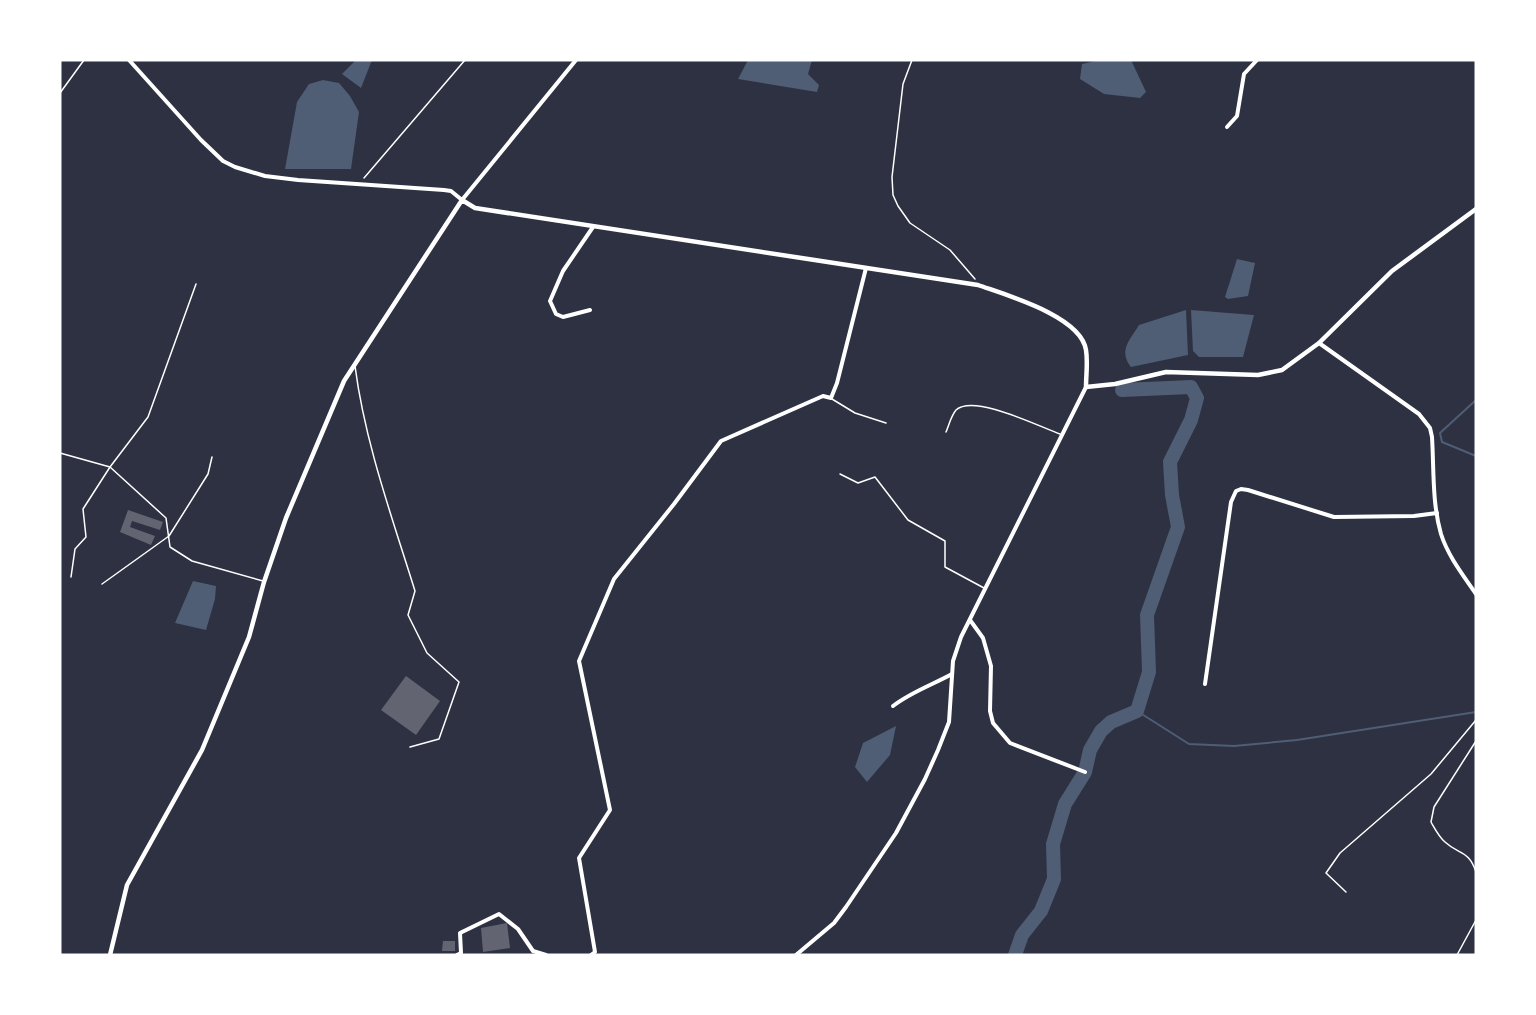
<svg xmlns="http://www.w3.org/2000/svg" width="1536" height="1015" font-family="'PT Sans',sans-serif">
	<rect width="100%" height="100%" fill="#2d3142"/>
	<!-- water -->
	<g fill="#4f5d75">
		<polygon points="356,60 372,60 361,88 342,74"/>
		<polygon points="748,60 812,60 808,74 819,85 817,92 738,79"/>
		<polygon points="1100,60 1131,60 1146,92 1140,98 1104,94 1080,79 1082,64"/>
		<polygon points="323,80 339,83 350,96 359,112 351,169 285,169 297,102 309,84"/>
		<polygon points="1237,259 1255,263 1248,296 1228,299 1225,297"/>
		<path d="M1186 310 1188 355 1131 367C1118 350 1130 340 1139 325Z"/>
		<polygon points="1191,310 1254,315 1243,357 1199,357 1193,351"/>
		<polygon points="193,581 216,586 215,599 206,630 175,623"/>
		<polygon points="896,726 890,755 867,782 855,767 863,743"/>
	</g>
	<g fill="none" stroke-linecap="round" stroke-linejoin="round">
		<!-- stream -->
		<g stroke="#4f5d75" stroke-width="2">
			<polyline points="1476,400 1440,433 1442,442 1476,456"/>
			<polyline points="1137,711 1189,744 1234,746 1297,740 1476,712"/>
		</g>
		<!-- river -->
		<polyline stroke="#4f5d75" stroke-width="14" points="1015,955 1022,935 1041,911 1054,879 1053,844 1065,804 1085,772 1090,750 1101,731 1111,722 1137,711 1149,672 1147,615 1178,527 1172,495 1170,462 1191,420 1197,398 1191,387 1122,390"/>
	</g>
	<!-- building -->
	<g fill="#626471">
		<polygon points="128,510 163,522 160,530 132,521 130,527 155,536 151,545 120,532"/>
		<polygon points="406,676 440,701 416,735 381,710"/>
		<polygon points="507,923 510,948 483,952 481,928"/>
		<polygon points="443,941 455,941 455,951 442,951"/>
	</g>
	<g fill="none" stroke-linecap="round" stroke-linejoin="round">
		<!-- path -->
		<g stroke="#fff" stroke-width="1.5">
			<polyline points="912,60 903,84 892,177 893,195 898,206 910,223 950,250 975,279"/>
			<polyline points="364,178 465,60"/>
			<path d="M1476 741 1434 807 1431 822C1435 829 1439 837 1445 842 1459 855 1469 850 1476 872"/>
			<polyline points="1346,892 1326,873 1340,853 1431,774 1476,720"/>
			<polyline points="1457,955 1476,920"/>
		</g>
		<!-- service -->
		<g stroke="#fff" stroke-width="1.5">
			<polyline points="60,93 84,60"/>
			<path d="M355 366C365 443 392 517 415 591L408 615 427 653 459 682 439 739 410 747"/>
			<polyline points="832,399 855,413 886,423"/>
			<path d="M946 432C949 425 951 416 956 410 974 394 1038 426 1060 434"/>
			<polyline points="60,453 110,467 166,518 170,547 192,561 263,581"/>
			<polyline points="840,474 858,483 875,477 908,520 945,541 945,567 984,588"/>
			<polyline points="71,577 75,549 86,537 83,509 110,467 148,417 196,284"/>
			<polyline points="102,584 169,536 208,474 212,457"/>
		</g>
		<!-- minor -->
		<g stroke="#fff" stroke-width="4">
			<polyline points="129,60 201,140 223,161 235,167 265,176 298,180 444,190 451,191 462,200 576,60"/>
			<polyline points="1227,127 1237,116 1244,74 1257,60"/>
			<polyline points="590,310 563,317 556,314 550,301 563,271 593,227"/>
			<path d="M1319 343 1419 414 1430 428 1432 437C1434 469 1432 503 1441 534 1448 556 1463 575 1476 594"/>
			<polyline points="970,620 983,638 991,666 990,711 993,723 1010,743 1085,772"/>
			<polyline points="1205,684 1231,502 1236,491 1241,489 1248,490 1334,517 1414,516 1437,513"/>
			<path d="M893 706C911 692 932 685 952 674"/>
			<polyline points="457,955 461,953 460,933 499,914 518,929 533,951 546,955"/>
			<polyline points="591,955 595,952 579,858 610,810 579,661 614,579 674,504 721,441 823,396 831,398 837,383 866,268"/>
			<polyline points="796,955 834,923 846,907 896,833 925,779 938,750 949,722 953,661 961,637 1086,387"/>
		</g>
		<!-- tertiary -->
		<path stroke="#fff" stroke-width="4.5" d="M110 955 127 885 202 750 249 637 264 582 286 518 344 381 462 200 475 208 978 285C1006 295 1081 316 1086 350 1088 362 1086 375 1086 387L1115 384 1166 372 1258 375 1282 370 1319 343 1392 271 1476 209"/>
	</g>
	<!-- border -->
	<rect width="1536" height="1015" fill="none" stroke="#ffffff" stroke-width="123"/>
</svg>
